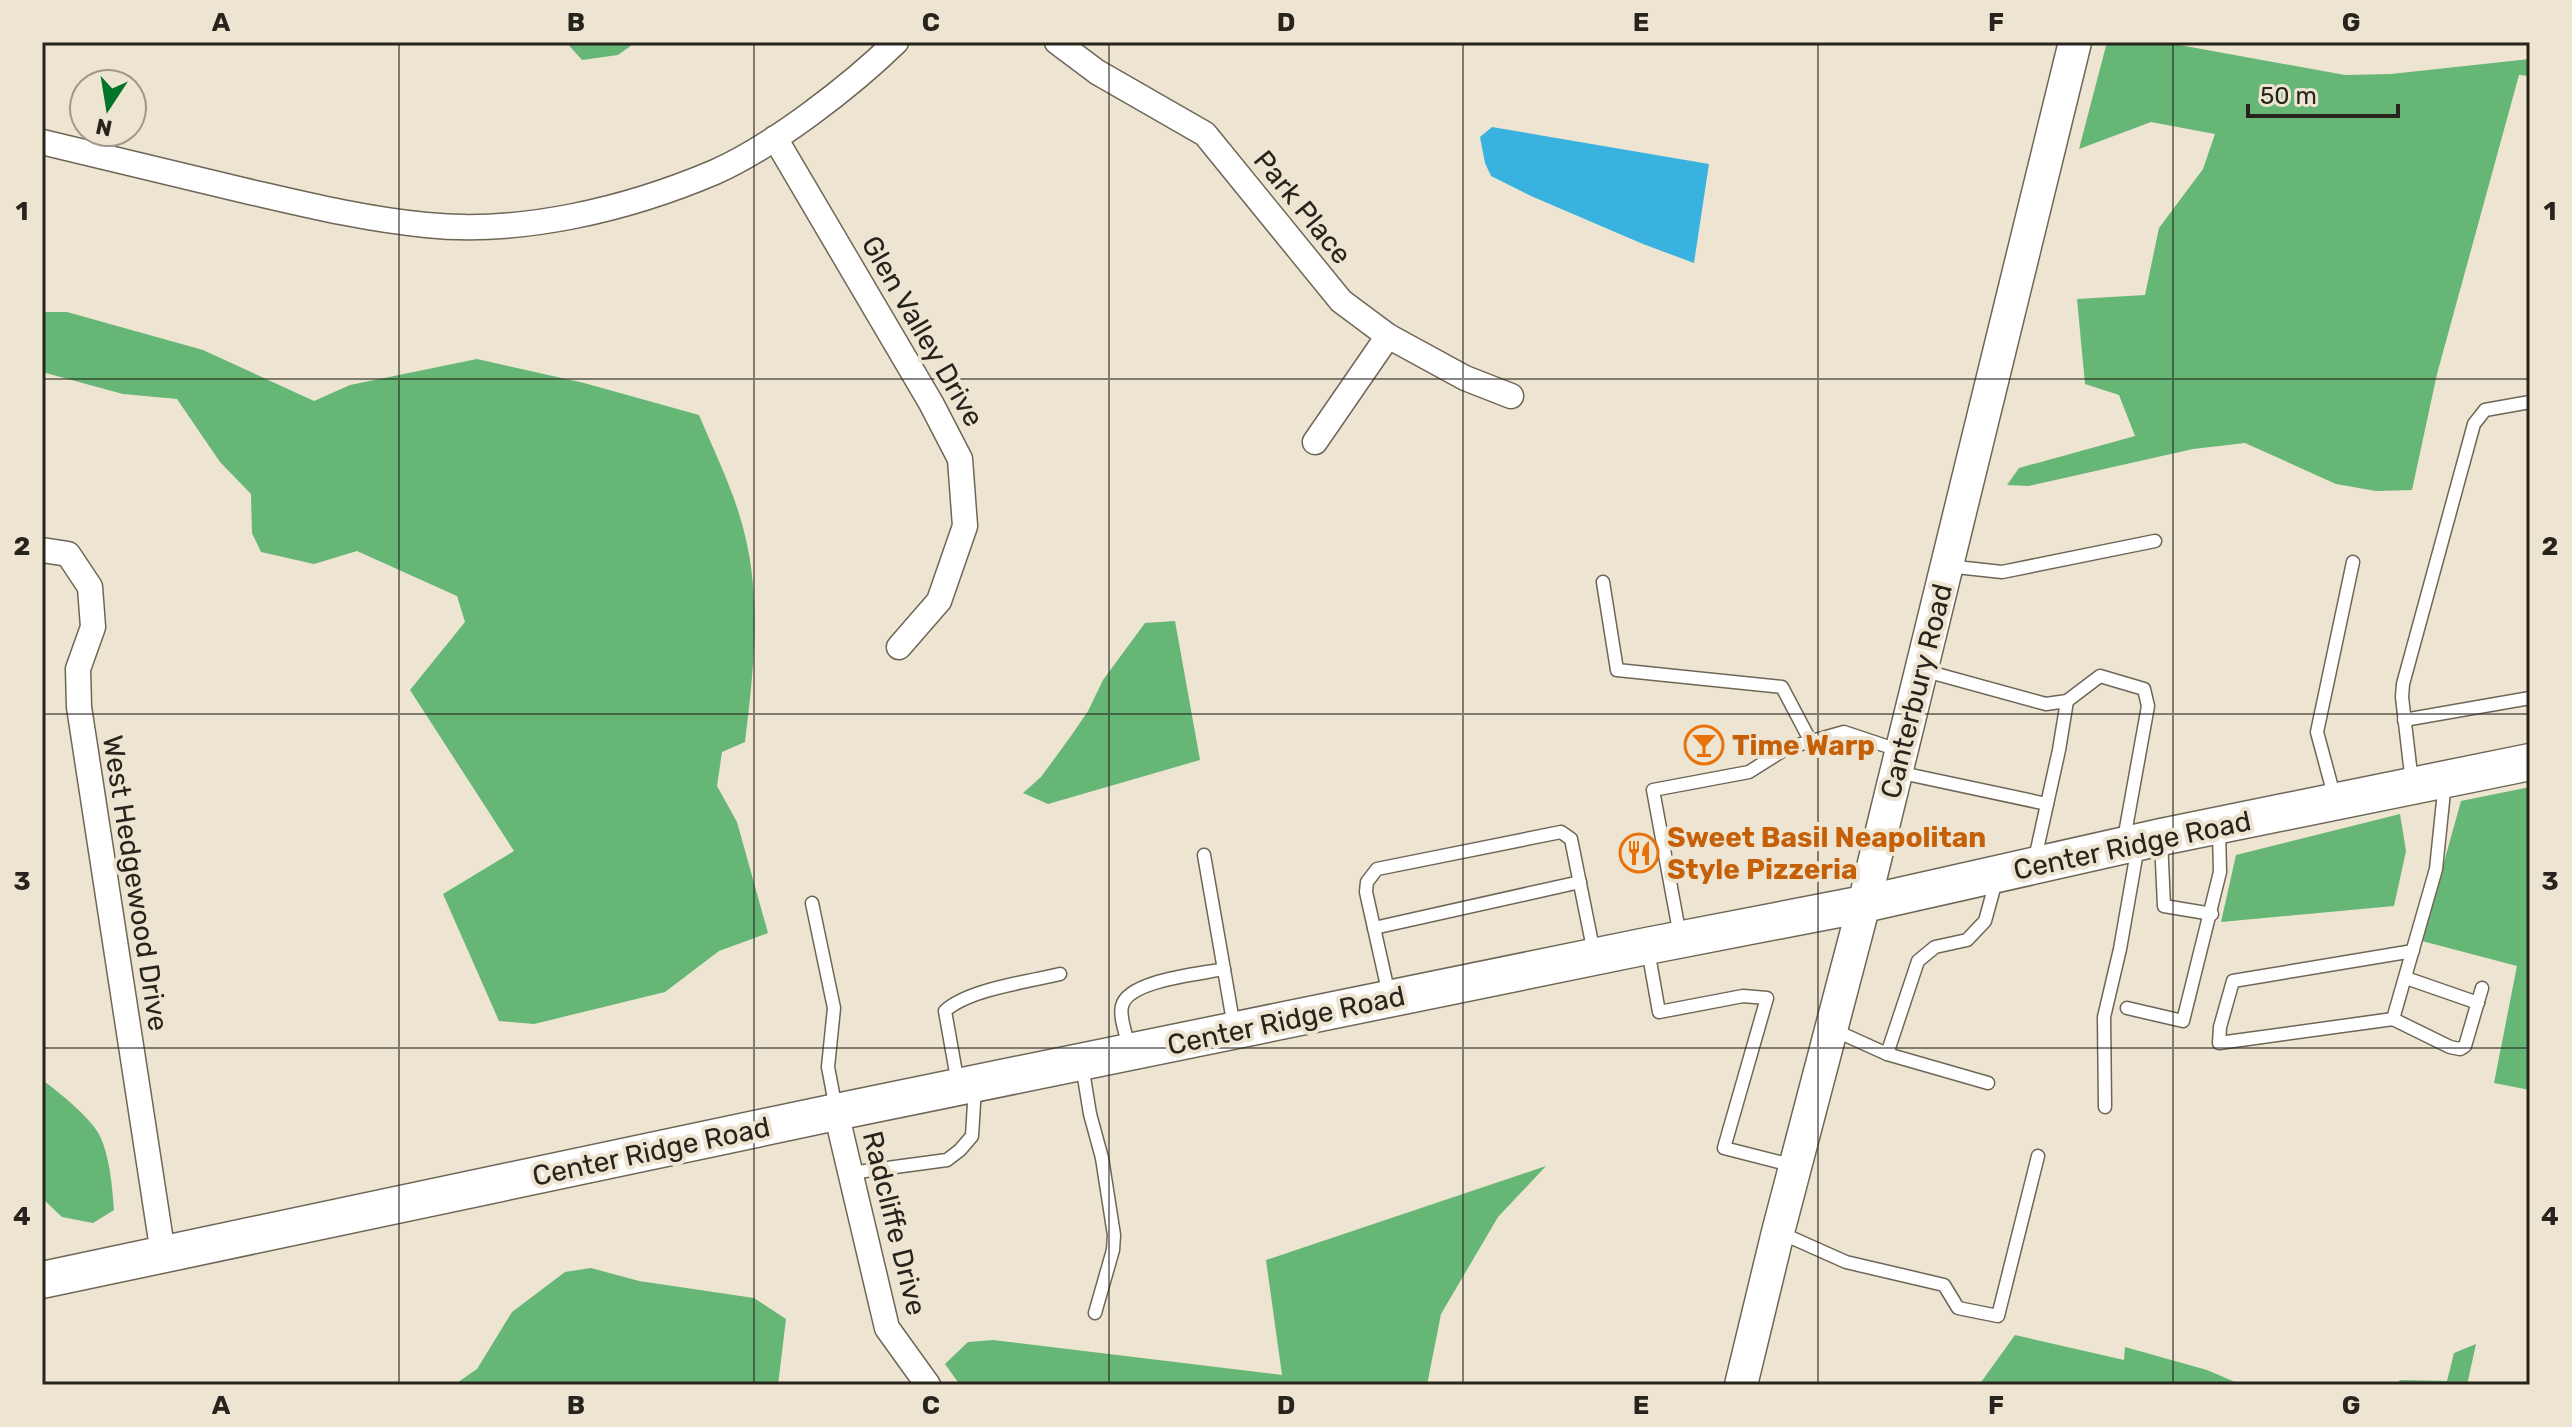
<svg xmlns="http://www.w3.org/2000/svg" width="2572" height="1427" font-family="Rubik,sans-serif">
	<rect width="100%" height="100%" fill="#ede4d2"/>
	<!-- forest -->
	<g fill="#66b676">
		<polygon points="566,42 636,42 618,55 582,60"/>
		<polygon points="2107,42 2163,42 2345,75 2391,74 2530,59 2530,76 2519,75 2437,374 2412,490 2376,491 2336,484 2245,443 2193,449 2029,486 2007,485 2019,468 2135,436 2119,395 2085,384 2077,299 2145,295 2159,228 2203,169 2215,134 2151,122 2079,149"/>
		<path d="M42 312H67L203 350 314 401 350 385 477 359 584 383 699 415C713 449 730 483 740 517 763 591 754 667 745 742L722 752 717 786 737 822 768 933 719 951 665 992 534 1024 499 1021 443 894 514 851 410 690 465 622 457 596 357 551 314 564 261 552 252 533 251 494 220 462 177 399 123 394 42 372Z"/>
		<polygon points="1175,621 1200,760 1048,804 1023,793 1041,777 1071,736 1088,711 1103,680 1145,623"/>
		<polygon points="2530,787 2530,1090 2494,1083 2517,966 2422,941 2461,801"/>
		<polygon points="2400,814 2406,851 2394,906 2221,922 2236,855"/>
		<path d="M42 1080C58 1091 92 1119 100 1136 110 1158 112 1186 114 1210L93 1223 62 1217 42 1198Z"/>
		<polygon points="1546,1166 1498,1217 1441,1314 1427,1385 960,1385 945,1364 968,1342 993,1340 1282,1375 1266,1260"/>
		<polygon points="591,1268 639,1281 754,1298 786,1319 778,1385 454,1385 477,1369 512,1312 565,1272"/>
		<polygon points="2015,1335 2124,1360 2125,1347 2207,1370 2242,1385 1979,1385"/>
		<polygon points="2476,1344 2467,1385 2396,1385 2400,1380 2447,1381 2454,1353"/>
	</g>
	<!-- water -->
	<polygon fill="#3ab2e0" points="1492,127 1709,164 1694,263 1643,244 1531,196 1491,176 1485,163 1480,137"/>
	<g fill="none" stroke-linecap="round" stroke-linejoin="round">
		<!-- lane casing -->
		<g stroke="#6e6656" stroke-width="15">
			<g id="lane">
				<polyline points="1947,566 2002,572 2155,541"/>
				<polyline points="1603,582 1617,670 1782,687 1811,742"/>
				<polyline points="1922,670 2046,704 2067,701 2100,676 2144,689 2148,706 2124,839"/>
				<polyline points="2404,720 2530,698"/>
				<polyline points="1897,772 2047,804"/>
				<polyline points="2412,783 2402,697 2403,684 2474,424 2485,410 2530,402"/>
				<polyline points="2335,799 2317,732 2353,562"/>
				<polyline points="2161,840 2164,906 2212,914"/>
				<polyline points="1204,855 1234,1027"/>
				<polyline points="2034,863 2059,750 2067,701"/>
				<polyline points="812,903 834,1008 828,1067 836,1109"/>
				<polyline points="1374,928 1580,882"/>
				<polyline points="1680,936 1653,790 1749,772 1787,748 1844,732 1901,751"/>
				<polyline points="1648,950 1659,1012 1743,996 1767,998 1724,1148 1795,1166"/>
				<polyline points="2413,951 2233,981 2220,1027 2219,1043 2393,1019 2436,869 2445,782"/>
				<polyline points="2406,978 2478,1003"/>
				<polyline points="1389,995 1366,892 1367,882 1377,869 1561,832 1571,839 1594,953"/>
				<polyline points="2127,1008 2183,1021 2220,872 2219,830"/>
				<polyline points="2393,1019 2450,1047 2460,1049 2465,1046 2482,988"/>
				<polyline points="1834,1030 1887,1054 1988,1083"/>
				<path d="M1130 1049C1127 1037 1119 1018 1122 1006 1128 980 1201 974 1224 969"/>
				<polyline points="1887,1054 1918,961 1935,947 1967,940 1985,921 1996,881"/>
				<polyline points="1082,1065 1090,1114 1102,1158 1114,1235 1113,1250 1095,1313"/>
				<path d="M958 1084 945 1011C969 989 1028 982 1060 974"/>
				<polyline points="2105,1107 2104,1017 2120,949 2138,846"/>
				<polyline points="850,1173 947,1160 960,1150 972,1136 975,1087"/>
				<polyline points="1781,1233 1846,1262 1944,1285 1958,1308 1998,1316 2038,1156"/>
			</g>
		</g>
		<!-- street casing -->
		<g stroke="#6e6656" stroke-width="27">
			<g id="street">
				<polyline points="1057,42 1097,72 1205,134 1341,301 1388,336 1465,378 1511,396"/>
				<polyline points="775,138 931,403 960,459 965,526 939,601 899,647"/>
				<path d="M42 142C109 158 175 174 242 190 303 204 363 219 426 225 521 235 628 209 715 172 772 147 851 86 896 42"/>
				<polyline points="1315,442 1388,336"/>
				<polyline points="42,550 68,554 90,587 93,627 78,669 79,707 163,1254"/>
				<polyline points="836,1112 887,1328 928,1385"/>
			</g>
		</g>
		<!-- secondary casing -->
		<g stroke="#6e6656" stroke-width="35">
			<polyline id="secondary" points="1741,1385 1778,1232 1864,904 2075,42"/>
		</g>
		<!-- primary casing -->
		<g stroke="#6e6656" stroke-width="39">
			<polyline id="primary" points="42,1280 836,1112 1647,946 1864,904 2161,837 2530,762"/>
		</g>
		<!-- lane -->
		<use href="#lane" stroke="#fff" stroke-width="12"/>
		<!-- street -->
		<use href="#street" stroke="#fff" stroke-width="24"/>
		<!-- secondary -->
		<use href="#secondary" stroke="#fff" stroke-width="32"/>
		<!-- primary -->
		<use href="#primary" stroke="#fff" stroke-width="36"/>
	</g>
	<!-- grid -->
	<path fill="none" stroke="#27241d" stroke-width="2" stroke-opacity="0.55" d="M399 42V1385M754 42V1385M1109 42V1385M1463 42V1385M1818 42V1385M2173 42V1385M42 379H2530M42 714H2530M42 1048H2530"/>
	<!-- icons -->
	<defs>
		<g id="bar-ring" transform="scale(2)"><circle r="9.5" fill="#ede4d2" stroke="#e8710a" stroke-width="1.5"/><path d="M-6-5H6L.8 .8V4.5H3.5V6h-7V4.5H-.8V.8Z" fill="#e8710a"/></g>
		<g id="restaurant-ring" transform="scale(2)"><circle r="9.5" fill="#ede4d2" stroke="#e8710a" stroke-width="1.5"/><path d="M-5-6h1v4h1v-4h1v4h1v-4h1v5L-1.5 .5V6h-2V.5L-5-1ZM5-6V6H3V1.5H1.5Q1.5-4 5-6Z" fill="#e8710a"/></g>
	</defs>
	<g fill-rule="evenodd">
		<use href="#bar-ring" x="1704" y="745"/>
		<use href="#restaurant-ring" x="1639" y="853"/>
	</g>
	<g text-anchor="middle" stroke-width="8" stroke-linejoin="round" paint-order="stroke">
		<!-- street labels -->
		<g font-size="28" fill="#27241d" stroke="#ede4d2">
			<text transform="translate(1303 207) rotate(51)" y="10">Park Place</text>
			<text transform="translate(923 331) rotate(60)" y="10">Glen Valley Drive</text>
			<text transform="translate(1916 691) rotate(-76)" y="10">Canterbury Road</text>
			<text transform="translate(2132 845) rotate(-12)" y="10">Center Ridge Road</text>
			<text transform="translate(136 883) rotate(81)" y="10">West Hedgewood Drive</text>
			<text transform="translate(1286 1020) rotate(-12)" y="10">Center Ridge Road</text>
			<text transform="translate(651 1151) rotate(-12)" y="10">Center Ridge Road</text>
			<text transform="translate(895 1223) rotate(76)" y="10">Radcliffe Drive</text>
		</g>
		<!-- food labels -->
		<g font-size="28" font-weight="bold" fill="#c56008" stroke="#ede4d2" text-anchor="start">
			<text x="1732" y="755">Time Warp</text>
			<text x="1667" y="847">Sweet Basil Neapolitan<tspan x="1667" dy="32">Style Pizzeria</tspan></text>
		</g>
	</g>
	<!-- border -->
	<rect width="2572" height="1427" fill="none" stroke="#ede4d2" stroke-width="88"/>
	<!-- north arrow -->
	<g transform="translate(108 108) rotate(192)"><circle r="38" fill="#ede4d2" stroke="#9e978a" stroke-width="2"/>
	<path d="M0-6L14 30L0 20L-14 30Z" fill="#007429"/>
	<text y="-12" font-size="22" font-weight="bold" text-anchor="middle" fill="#27241d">N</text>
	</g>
	<!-- scale -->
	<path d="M2248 104v12h150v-12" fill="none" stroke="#27241d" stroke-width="4"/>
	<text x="2260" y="104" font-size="24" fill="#27241d" stroke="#ede4d2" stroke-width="6" paint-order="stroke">50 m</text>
	<rect x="44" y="44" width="2484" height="1339" fill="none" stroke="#27241d" stroke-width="3"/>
	<g font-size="26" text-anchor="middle" font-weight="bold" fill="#27241d">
		<text x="221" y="31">A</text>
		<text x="576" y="31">B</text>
		<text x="931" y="31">C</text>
		<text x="1286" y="31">D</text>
		<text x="1641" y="31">E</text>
		<text x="1996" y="31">F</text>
		<text x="2351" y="31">G</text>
		<text x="22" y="220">1</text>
		<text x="2550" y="220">1</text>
		<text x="22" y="555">2</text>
		<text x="2550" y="555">2</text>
		<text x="22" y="890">3</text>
		<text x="2550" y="890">3</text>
		<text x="22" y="1225">4</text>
		<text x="2550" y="1225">4</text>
		<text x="221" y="1414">A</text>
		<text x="576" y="1414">B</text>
		<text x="931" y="1414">C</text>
		<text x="1286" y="1414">D</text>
		<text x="1641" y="1414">E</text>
		<text x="1996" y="1414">F</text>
		<text x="2351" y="1414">G</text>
	</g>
</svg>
